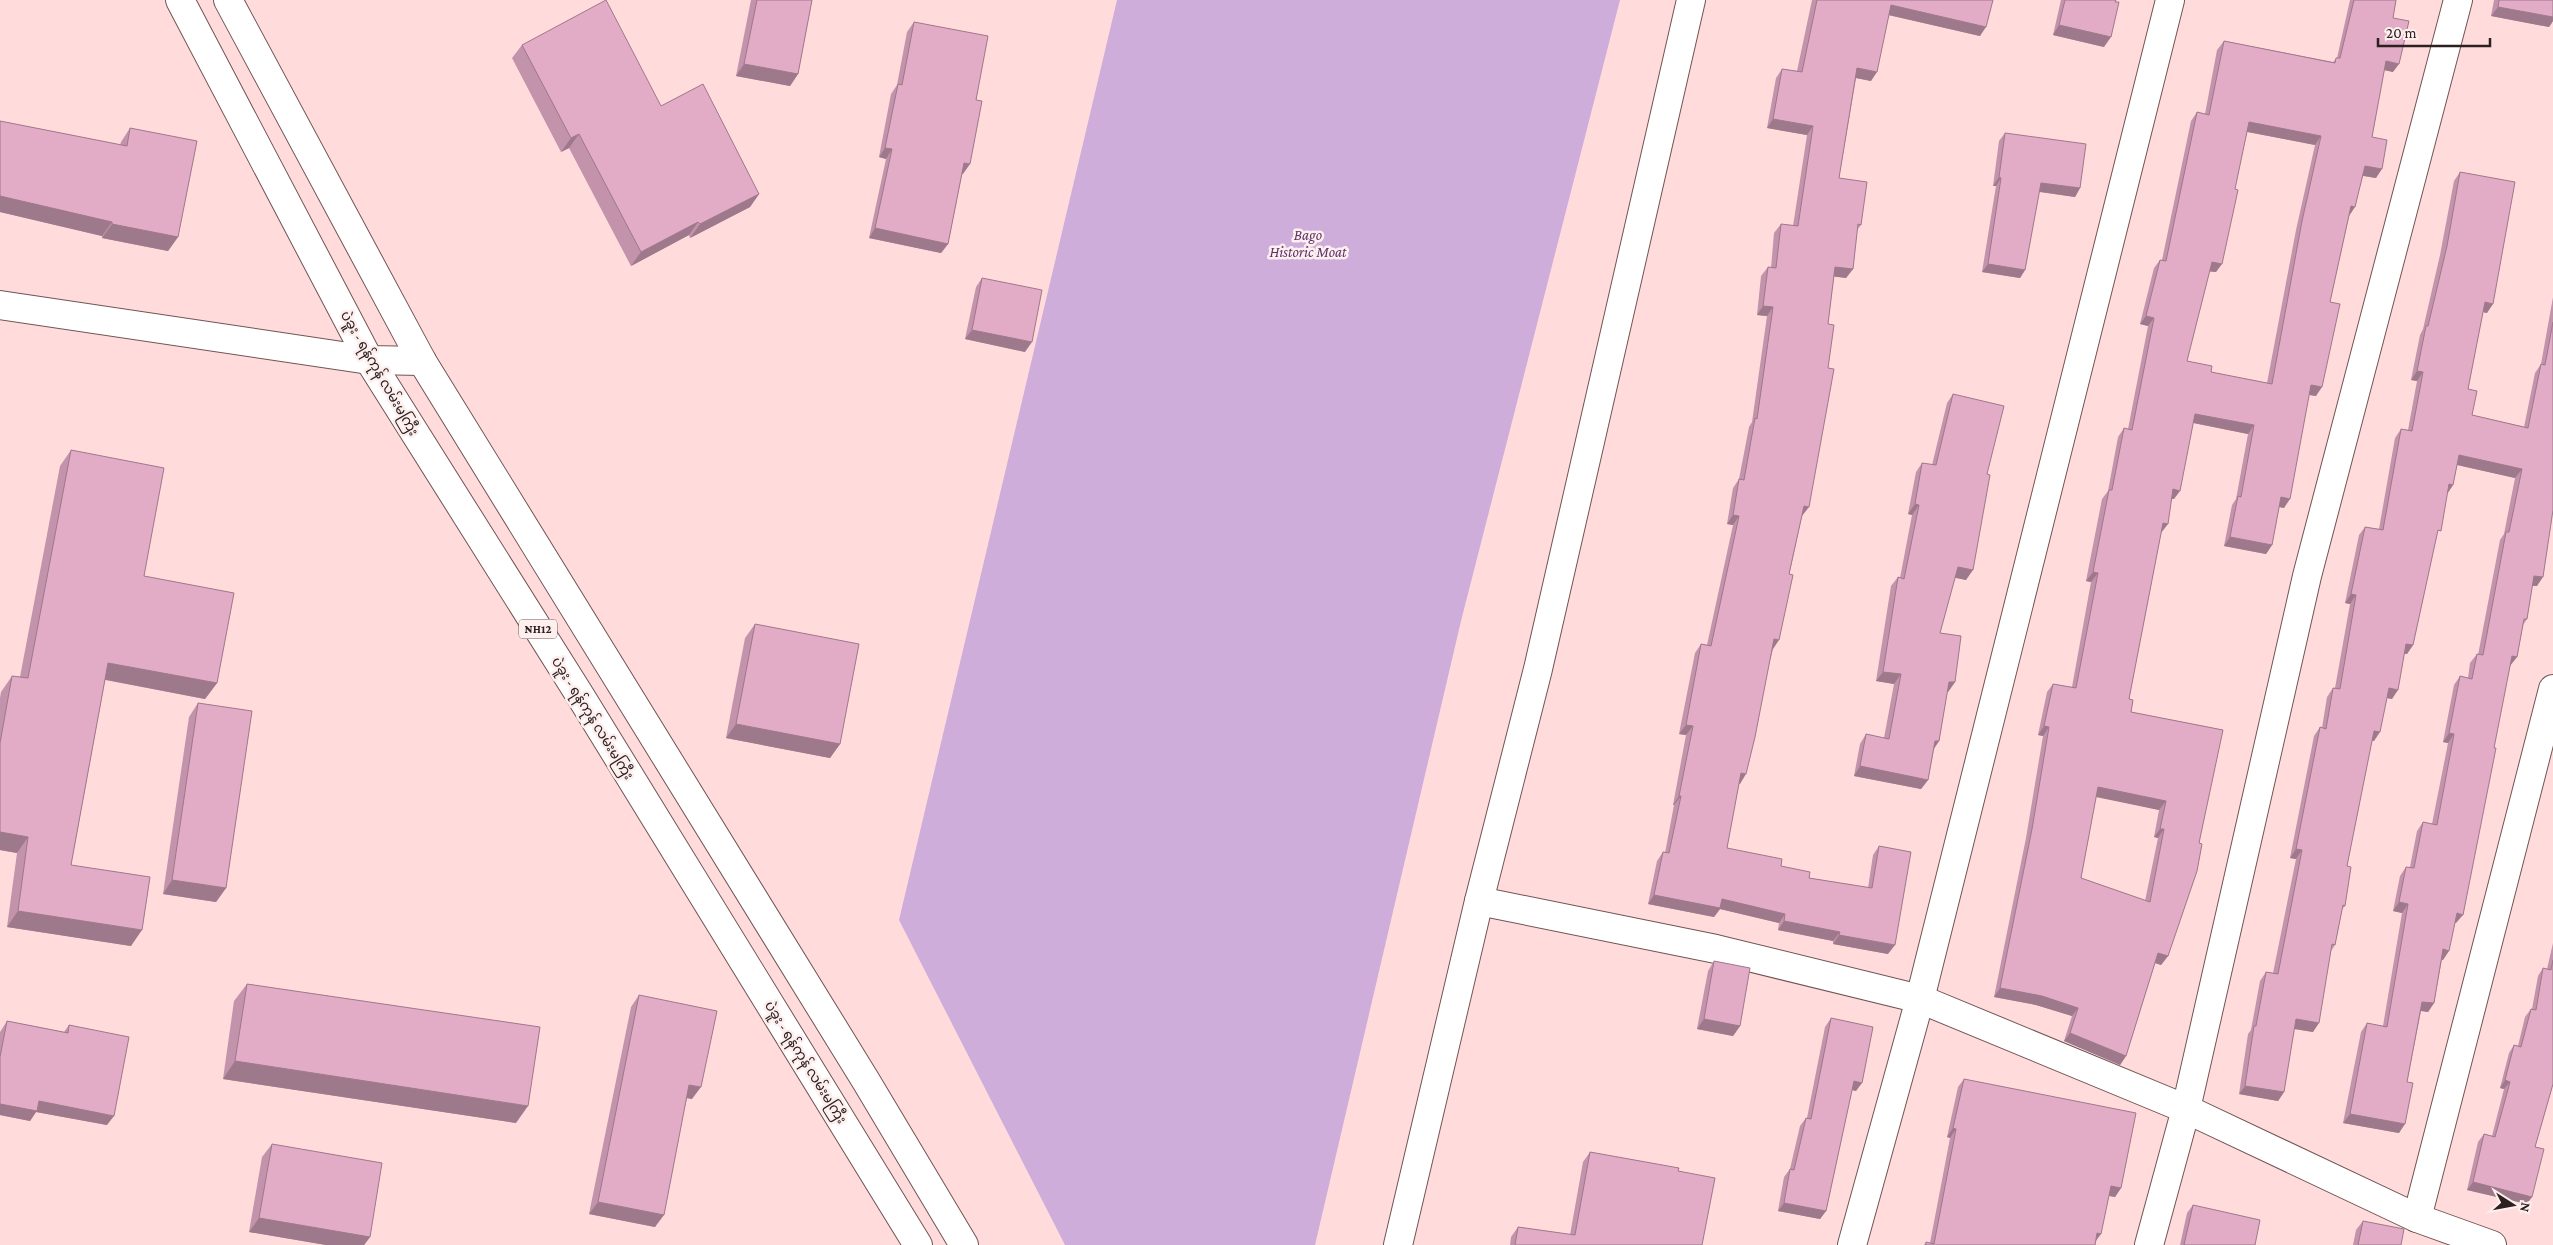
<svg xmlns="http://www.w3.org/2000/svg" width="2553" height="1245" font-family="'Crimson Pro','Noto Sans Myanmar',serif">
	<rect width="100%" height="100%" fill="#ffdcdb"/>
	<!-- water -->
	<polygon fill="#ceaddb" points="1117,0 1620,0 1461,621 1315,1245 1065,1245 899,920"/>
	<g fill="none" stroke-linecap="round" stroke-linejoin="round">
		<!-- minor casing -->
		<g stroke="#715454" stroke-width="30">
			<g id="minor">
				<polyline points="0,305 369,360 422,361"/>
				<polyline points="1479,901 1716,949 1920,999 2186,1109 2417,1218 2492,1245"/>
				<polyline points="2417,1218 2553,689"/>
				<polyline points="1398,1245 1479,901 1538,669 1691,0"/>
				<polyline points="1852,1245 1920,999 2170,0"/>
				<polyline points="2149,1245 2186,1109 2307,576 2458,0"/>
			</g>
		</g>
		<!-- trunk casing -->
		<g stroke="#715454" stroke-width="30">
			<g id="trunk">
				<polyline points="180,0 369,360 581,697 918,1245"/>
				<polyline points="228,0 422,361 866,1081 964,1245"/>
			</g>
		</g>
		<!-- minor -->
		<use href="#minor" stroke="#fff" stroke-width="28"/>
		<!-- trunk -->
		<use href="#trunk" stroke="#fff" stroke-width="28"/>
	</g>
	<!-- wall -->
	<g fill="#c293aa" fill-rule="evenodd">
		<polygon points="751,0 812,0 798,74 790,86 736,76"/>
		<polygon points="1812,0 1993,0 1980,36 1889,15 1871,81 1856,78 1839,178 1861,225 1857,230 1853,269 1846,278 1834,276 1802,516 1773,649 1739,783 1727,848 1781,866 1809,878 1868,888 1873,855 1879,846 1888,954 1833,944 1833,941 1778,930 1779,923 1720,909 1714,917 1648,904 1657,861 1663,852 1665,853 1674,805 1673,805 1686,735 1679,734 1695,653 1701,644 1707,645 1733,525 1727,524 1733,488 1739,479 1749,427 1752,422 1767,316 1757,315 1761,276 1768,267 1771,268 1774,233 1781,224 1793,226 1807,135 1767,128 1776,78 1782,69 1797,71"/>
		<polygon points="2061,0 2116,0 2104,47 2053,35"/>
		<path d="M2350 0H2396L2393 18V72L2384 70 2372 137 2376 178 2363 176 2349 216 2330 302 2316 396 2309 395 2284 508 2279 507 2272 545 2266 554 2224 546 2232 505 2236 499 2248 434 2193 423 2174 499H2171L2161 533 2129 699 2131 712 2223 730 2168 956 2161 965 2155 963 2126 1056 2120 1065 2064 1041 2072 1016 2036 1005 1994 997 2026 838 2043 736 2038 735 2047 692 2053 684 2072 687 2091 582 2086 581 2102 499 2108 491 2118 437 2124 428 2128 429 2148 326 2140 324 2154 268 2160 260H2162L2191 121 2197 112 2205 114 2217 50 2224 41 2333 62 2337 58ZM2247 132 2315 145 2296 230 2267 383 2211 372 2187 361 2209 271 2216 272ZM2096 796 2159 810 2154 837 2158 838 2145 901 2081 878Z"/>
		<polygon points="2494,0 2553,0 2553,21 2549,27 2491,16"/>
		<polygon points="914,22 976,100 963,174 962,174 948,244 941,253 869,238 886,159 879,157 891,94 897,85 907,32"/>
		<polygon points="522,45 661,106 759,194 750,207 690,238 689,235 631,266 569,148 561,152 512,58"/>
		<polygon points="0,121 120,145 121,142 130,128 178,237 168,251 102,238 102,236 0,212"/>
		<polygon points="2005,133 2080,188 2075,197 2039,192 2025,270 2020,278 1982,272 1996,186 1993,186 1999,141"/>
		<polygon points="2460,172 2487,313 2483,312 2468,389 2472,415 2524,427 2535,373 2541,364 2553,297 2553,510 2537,586 2532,586 2527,619 2523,625 2517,657 2510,665 2456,923 2455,923 2443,960 2442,959 2434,1003 2428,1012 2421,1011 2407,1082 2399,1133 2343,1123 2361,1032 2367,1023 2383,1026 2402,913 2393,911 2400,876 2406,867 2410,867 2417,831 2423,822 2432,824 2448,743 2443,742 2454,685 2460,676 2468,678 2470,663 2477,654 2478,655 2500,540 2504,534 2515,478 2457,465 2453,485 2447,494 2436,537 2413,645 2407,654 2404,654 2392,699 2387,698 2374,741 2372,740 2347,866 2345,906 2342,909 2335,945 2331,951 2313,1032 2294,1029 2284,1092 2278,1101 2239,1094 2248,1034 2251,1030 2260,981 2266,972 2273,973 2296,859 2290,858 2314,736 2320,727 2322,728 2327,697 2333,688 2335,688 2350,604 2345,603 2359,535 2365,527 2379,529 2395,438 2401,429 2408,430 2417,381 2411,380 2420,335 2423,329 2440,255 2454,181"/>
		<polygon points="982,278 1025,352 965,339 976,287"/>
		<polygon points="1953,394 1987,474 1966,580 1955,577 1940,633 1955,682 1948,692 1947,692 1939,741 1934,749 1928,780 1921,789 1854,776 1860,744 1866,734 1884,738 1894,684 1876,681 1891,586 1898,577 1900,578 1912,515 1908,514 1916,472 1922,463 1932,465 1947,403"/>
		<polygon points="71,450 144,576 217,683 205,699 105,680 71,865 131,946 7,927 17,853 0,850 0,698 1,692 12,676 20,677 60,466"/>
		<polygon points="755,624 840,744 830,758 726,738 745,638"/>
		<polygon points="198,703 226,888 216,902 163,894 189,717"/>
		<polygon points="2553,943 2553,1084 2535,1147 2527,1204 2467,1190 2478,1142 2484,1134 2492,1136 2504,1089 2500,1088 2509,1053 2514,1045 2518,1046 2525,1017 2531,1009 2532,1009 2538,976 2543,968 2547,969"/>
		<polygon points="1714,961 1740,1026 1733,1036 1697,1029 1708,971"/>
		<polygon points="247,984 516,1123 223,1079 234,1001"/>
		<polygon points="639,995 692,1099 687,1098 655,1227 589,1214 631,1007"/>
		<polygon points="1831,1018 1856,1091 1852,1090 1826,1211 1820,1219 1778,1211 1784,1177 1790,1169 1800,1126 1806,1118 1807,1118 1825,1027"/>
		<polygon points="7,1021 64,1032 69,1025 107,1125 36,1112 30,1121 0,1115 0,1032"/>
		<polygon points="1964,1079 2121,1188 2115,1197 2109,1196 2095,1245 1924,1245 1926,1242 1930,1243 1950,1138 1947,1137 1958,1087"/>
		<polygon points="272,1144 370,1237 364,1245 326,1245 249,1232 262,1157"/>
		<polygon points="1590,1152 1678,1171 1702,1245 1510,1245 1511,1237 1518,1227 1570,1235 1583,1162"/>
		<polygon points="2193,1205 2255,1245 2180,1245 2187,1213"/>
		<polygon points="2363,1221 2401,1245 2353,1245 2356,1230"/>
	</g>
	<!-- shaded-wall -->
	<g fill="#9e788b">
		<polygon points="1891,5 1986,27 1980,36 1884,14"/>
		<polygon points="2498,7 2553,17 2553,21 2549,27 2491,16"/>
		<polygon points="2059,25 2111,37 2104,47 2053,35"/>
		<polygon points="2386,61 2399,64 2393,72 2380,69"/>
		<polygon points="744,64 798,74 790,86 736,76"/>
		<polygon points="1857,68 1877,72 1871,81 1851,77"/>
		<polygon points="1773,119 1813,126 1807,135 1767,128"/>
		<polygon points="2249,122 2321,136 2315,145 2243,131"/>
		<polygon points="579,134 569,148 561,152 571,138"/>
		<polygon points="885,148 892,149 886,159 879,157"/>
		<polygon points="964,163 970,164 963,174 958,173"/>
		<polygon points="2365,166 2382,169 2376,178 2359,175"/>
		<polygon points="1999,177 2001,178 1996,186 1993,186"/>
		<polygon points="2041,183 2080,188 2075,197 2035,191"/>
		<polygon points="759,194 750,207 690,238 700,224"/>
		<polygon points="0,196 112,222 102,236 0,212"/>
		<polygon points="2351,206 2355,207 2349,216 2344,215"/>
		<polygon points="698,222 689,235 631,266 641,252"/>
		<polygon points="112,224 178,237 168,251 102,238"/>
		<polygon points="875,228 948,244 941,253 869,238"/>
		<polygon points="2212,262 2222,264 2216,272 2205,271"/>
		<polygon points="1988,264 2025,270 2020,278 1982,272"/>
		<polygon points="1835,267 1853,269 1846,278 1829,276"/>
		<polygon points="2485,302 2493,304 2487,313 2478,311"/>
		<polygon points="1763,306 1773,307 1767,316 1757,315"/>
		<polygon points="2146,316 2154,318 2148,326 2140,324"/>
		<polygon points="972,330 1032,342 1025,352 965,339"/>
		<polygon points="2417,371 2423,372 2417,381 2411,380"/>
		<polygon points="2311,385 2322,387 2316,396 2304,394"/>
		<polygon points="2195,414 2254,425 2248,434 2189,422"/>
		<polygon points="2459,455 2522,469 2515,478 2453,464"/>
		<polygon points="2449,484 2453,485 2447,494"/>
		<polygon points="2173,489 2180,491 2174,499 2166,498"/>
		<polygon points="2281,497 2290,499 2284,508 2275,506"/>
		<polygon points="1915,504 1919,505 1912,515 1908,514"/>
		<polygon points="1804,506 1809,507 1802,516 1798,515"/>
		<polygon points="1733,515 1739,516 1733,525 1727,524"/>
		<polygon points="2163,523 2168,524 2161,533 2157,532"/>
		<polygon points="2230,537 2272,545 2266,554 2224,546"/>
		<polygon points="1958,567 1973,570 1966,580 1951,577"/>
		<polygon points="2093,572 2098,573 2091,582 2086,581"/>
		<polygon points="2534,576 2543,577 2537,586 2528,585"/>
		<polygon points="2351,594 2356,595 2350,604 2345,603"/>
		<polygon points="1774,639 1779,640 1773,649 1768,648"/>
		<polygon points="2406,644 2413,645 2407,654 2400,653"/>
		<polygon points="2512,656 2517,657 2510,666 2506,665"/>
		<polygon points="108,663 217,683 205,699 97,678"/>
		<polygon points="1883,672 1901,674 1894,684 1876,681"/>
		<polygon points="1949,682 1955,682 1948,692 1942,691"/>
		<polygon points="2389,688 2398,690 2392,699 2382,697"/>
		<polygon points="736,724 840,744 830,758 726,738"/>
		<polygon points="1686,725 1693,726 1686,735 1679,734"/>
		<polygon points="2044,726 2049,727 2043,736 2038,735"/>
		<polygon points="2374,731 2380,732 2374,741 2367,740"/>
		<polygon points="2449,733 2454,734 2448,743 2443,742"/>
		<polygon points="1935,741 1939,741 1932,751"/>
		<polygon points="1860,766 1928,780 1921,789 1854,776"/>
		<polygon points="1741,773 1746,774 1740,784 1735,782"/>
		<polygon points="2098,787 2166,801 2159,810 2091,796"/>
		<polygon points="1679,796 1681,796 1674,805 1673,805"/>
		<polygon points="2160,829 2164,829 2158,838 2154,837"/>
		<polygon points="0,832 28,837 17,853 0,850"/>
		<polygon points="2296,849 2302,850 2296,859 2290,858"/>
		<polygon points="172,880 226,888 216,902 163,894"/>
		<polygon points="1654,895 1722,899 1785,914 1779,923 1720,909 1714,917 1648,904"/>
		<polygon points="2399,902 2408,904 2402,913 2393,911"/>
		<polygon points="18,911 142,930 131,946 7,927"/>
		<polygon points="2457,913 2463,915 2456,923 2451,922"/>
		<polygon points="1784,921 1840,932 1833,941 1778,930"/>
		<polygon points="1839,935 1895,945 1888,954 1833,944"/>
		<polygon points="2443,949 2449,951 2443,960 2437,958"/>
		<polygon points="2158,953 2168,956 2161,965 2152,962"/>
		<polygon points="2000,988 2042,996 2078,1008 2072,1016 2036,1005 1994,997"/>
		<polygon points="2422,1002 2434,1003 2428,1012 2416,1010"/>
		<polygon points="1704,1019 1740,1026 1733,1036 1697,1029"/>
		<polygon points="2296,1019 2319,1023 2313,1032 2289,1028"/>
		<polygon points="2070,1033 2126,1056 2120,1065 2064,1041"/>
		<polygon points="235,1061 528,1106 516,1123 223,1079"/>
		<polygon points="2505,1080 2510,1082 2504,1089 2500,1088"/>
		<polygon points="1854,1081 1862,1083 1856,1091 1848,1089"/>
		<polygon points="689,1085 701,1087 692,1099 681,1097"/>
		<polygon points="2245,1086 2284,1092 2278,1101 2239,1094"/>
		<polygon points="39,1101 114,1116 107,1125 36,1112 30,1121 0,1115 0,1104"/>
		<polygon points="2350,1114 2405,1124 2399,1133 2343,1123"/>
		<polygon points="1953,1128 1956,1129 1950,1138 1947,1137"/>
		<polygon points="2473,1182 2532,1197 2527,1204 2467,1190"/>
		<polygon points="2111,1186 2121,1188 2115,1197 2105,1195"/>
		<polygon points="598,1202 664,1215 655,1227 589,1214"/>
		<polygon points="1784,1203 1826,1211 1820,1219 1778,1211"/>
		<polygon points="259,1218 370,1237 364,1245 326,1245 249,1232"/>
		<polygon points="2097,1233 2101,1234 2095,1242"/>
	</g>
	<!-- building -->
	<g fill="#e2abc6" stroke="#9e788b" fill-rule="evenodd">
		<polygon points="606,0 661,106 703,84 759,194 700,224 698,222 641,252 579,134 571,138 522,45"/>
		<polygon points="757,0 812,0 798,74 744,64"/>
		<polygon points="1817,0 1993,0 1986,27 1891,5 1877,72 1857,68 1839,178 1867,182 1861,225 1858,224 1853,269 1835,267 1828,324 1834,325 1828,368 1834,369 1809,507 1804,506 1789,574 1793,575 1779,640 1774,639 1755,737 1746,774 1741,773 1727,848 1782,859 1781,866 1810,872 1809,878 1872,888 1879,846 1911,852 1895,945 1839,935 1840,932 1784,921 1785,914 1722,899 1720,908 1654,895 1663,852 1669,853 1681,796 1679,796 1693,726 1686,725 1701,644 1711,646 1739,516 1733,515 1739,479 1744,480 1755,418 1757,419 1773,307 1763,306 1768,267 1776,268 1781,224 1798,226 1813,126 1773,119 1782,69 1802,72"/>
		<polygon points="2065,0 2116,0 2115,2 2119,2 2111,37 2059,25"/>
		<path d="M2354 0H2396L2393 18 2409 21 2399 64 2386 61 2372 137 2387 140 2382 169 2365 166 2355 207 2351 206 2330 302 2340 304 2322 387 2311 385 2290 499 2281 497 2272 545 2230 537 2238 496 2241 497 2254 425 2195 414 2180 491 2173 489 2168 524 2163 523 2129 699 2133 700 2131 712 2223 730 2199 843 2202 844 2197 871 2168 956 2158 953 2126 1056 2070 1033 2078 1008 2042 996 2000 988 2032 829 2049 727 2044 726 2053 684 2076 688 2098 573 2093 572 2109 490H2112L2124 428 2132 430 2154 318 2146 316 2160 260 2166 261 2197 112 2209 115 2224 41 2335 63 2336 58H2340ZM2249 122 2321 136 2302 221 2272 384 2211 372 2212 366 2187 361 2212 262 2222 264 2238 190 2235 189ZM2098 787 2166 801 2160 829H2164L2150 902 2081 878Z"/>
		<polygon points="2499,0 2553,0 2553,17 2498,7"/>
		<polygon points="914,22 988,36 976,100 982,101 970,164 964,163 948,244 875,228 892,149 885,148 898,84 902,85"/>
		<polygon points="0,121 127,146 130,128 197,141 178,237 112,224 112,222 0,196"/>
		<polygon points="2005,133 2086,144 2080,188 2041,183 2025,270 1988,264 2001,178 1999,177"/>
		<polygon points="2460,172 2515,182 2493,304 2485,302 2468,389 2477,391 2472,415 2528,428 2541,364 2545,365 2553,322 2553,510 2543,577 2534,576 2527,619 2524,619 2517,657 2512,656 2494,748 2496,748 2463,915 2457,913 2449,951 2443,949 2434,1003 2422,1002 2407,1082 2413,1083 2405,1124 2350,1114 2367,1023 2387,1027 2408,904 2399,902 2406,867 2414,868 2423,822 2437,825 2454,734 2449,733 2460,676 2472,679 2477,654 2483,655 2506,532 2509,532 2522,469 2459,455 2453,485 2449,484 2441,531 2438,530 2413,645 2406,644 2398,690 2389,688 2380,732 2374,731 2347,866 2351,867 2345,906 2343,905 2335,945 2332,944 2319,1023 2296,1019 2284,1092 2245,1086 2254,1026 2256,1026 2266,972 2278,974 2302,850 2296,849 2320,727 2326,729 2333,688 2340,689 2356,595 2351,594 2365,527 2383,530 2401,429 2412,431 2423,372 2417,371 2426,326 2428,326 2447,246"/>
		<polygon points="982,278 1042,290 1032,342 972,330"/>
		<polygon points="1953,394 2004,406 1987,474 1990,475 1973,570 1958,567 1940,633 1961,636 1955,682 1949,682 1939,741 1935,741 1928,780 1860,766 1866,734 1889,739 1901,674 1883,672 1898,577 1904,579 1919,505 1915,504 1922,463 1936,465"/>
		<polygon points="71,450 164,468 144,576 234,593 217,683 108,663 71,865 150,877 142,930 18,911 28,837 0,832 0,743 12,676 28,678"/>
		<polygon points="755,624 859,644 840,744 736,724"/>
		<polygon points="198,703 252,711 226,888 172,880"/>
		<polygon points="2553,960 2553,1084 2535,1147 2544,1149 2532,1197 2473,1182 2484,1134 2495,1137 2510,1082 2505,1080 2514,1045 2521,1047 2531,1009 2536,1010 2543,968 2551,970"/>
		<polygon points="1714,961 1750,968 1740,1026 1704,1019"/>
		<polygon points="247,984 540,1027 528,1106 235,1061"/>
		<polygon points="639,995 717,1011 701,1087 689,1085 664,1215 598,1202"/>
		<polygon points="1831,1018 1873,1027 1862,1083 1854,1081 1826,1211 1784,1203 1790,1169 1794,1170 1806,1118 1811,1119"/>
		<polygon points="7,1021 68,1033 69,1025 129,1037 114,1116 39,1101 37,1111 0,1104 0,1057"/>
		<polygon points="1964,1079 2136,1113 2121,1188 2111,1186 2101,1234 2097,1233 2095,1245 1926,1245 1926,1242 1934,1244 1956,1129 1953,1128"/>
		<polygon points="272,1144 382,1163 370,1237 259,1218"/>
		<polygon points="1590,1152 1679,1168 1678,1171 1715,1178 1702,1245 1515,1245 1518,1227 1575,1235"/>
		<polygon points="2193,1205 2260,1220 2255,1245 2184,1245"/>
		<polygon points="2363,1221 2404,1229 2401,1245 2358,1245"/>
	</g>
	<g text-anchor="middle" stroke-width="5" stroke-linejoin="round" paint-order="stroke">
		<!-- shield labels -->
		<rect fill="#fdefee" stroke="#6b5e5e" stroke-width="1" x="519" y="619.5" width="38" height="19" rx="4"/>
		<g font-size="12" font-weight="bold" fill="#2d2020">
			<text x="538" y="633">NH12</text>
		</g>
		<!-- street labels -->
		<g font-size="14" fill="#2d2020" stroke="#fdefee">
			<text transform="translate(380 373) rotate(60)" y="5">ပဲခူး - ရန်ကုန် လမ်းမကြီး</text>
			<text transform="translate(593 718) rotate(58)" y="5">ပဲခူး - ရန်ကုန် လမ်းမကြီး</text>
			<text transform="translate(806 1062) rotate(58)" y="5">ပဲခူး - ရန်ကုန် လမ်းမကြီး</text>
		</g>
		<!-- water labels -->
		<g font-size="15" font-style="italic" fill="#5c326b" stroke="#fdefee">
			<text x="1308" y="240">Bago<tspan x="1308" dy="17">Historic Moat</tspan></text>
		</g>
	</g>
	<!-- north arrow -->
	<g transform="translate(2513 1205) rotate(101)" stroke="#fdefee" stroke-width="4" paint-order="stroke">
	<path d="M0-4L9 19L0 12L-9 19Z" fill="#2d2020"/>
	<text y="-8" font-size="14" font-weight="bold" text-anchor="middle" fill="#2d2020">N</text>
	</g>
	<!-- scale -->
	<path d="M2378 38v8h112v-8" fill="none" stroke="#2d2020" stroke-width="2.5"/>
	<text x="2386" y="38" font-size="15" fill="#2d2020" stroke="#fdefee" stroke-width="4" paint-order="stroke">20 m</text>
</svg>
